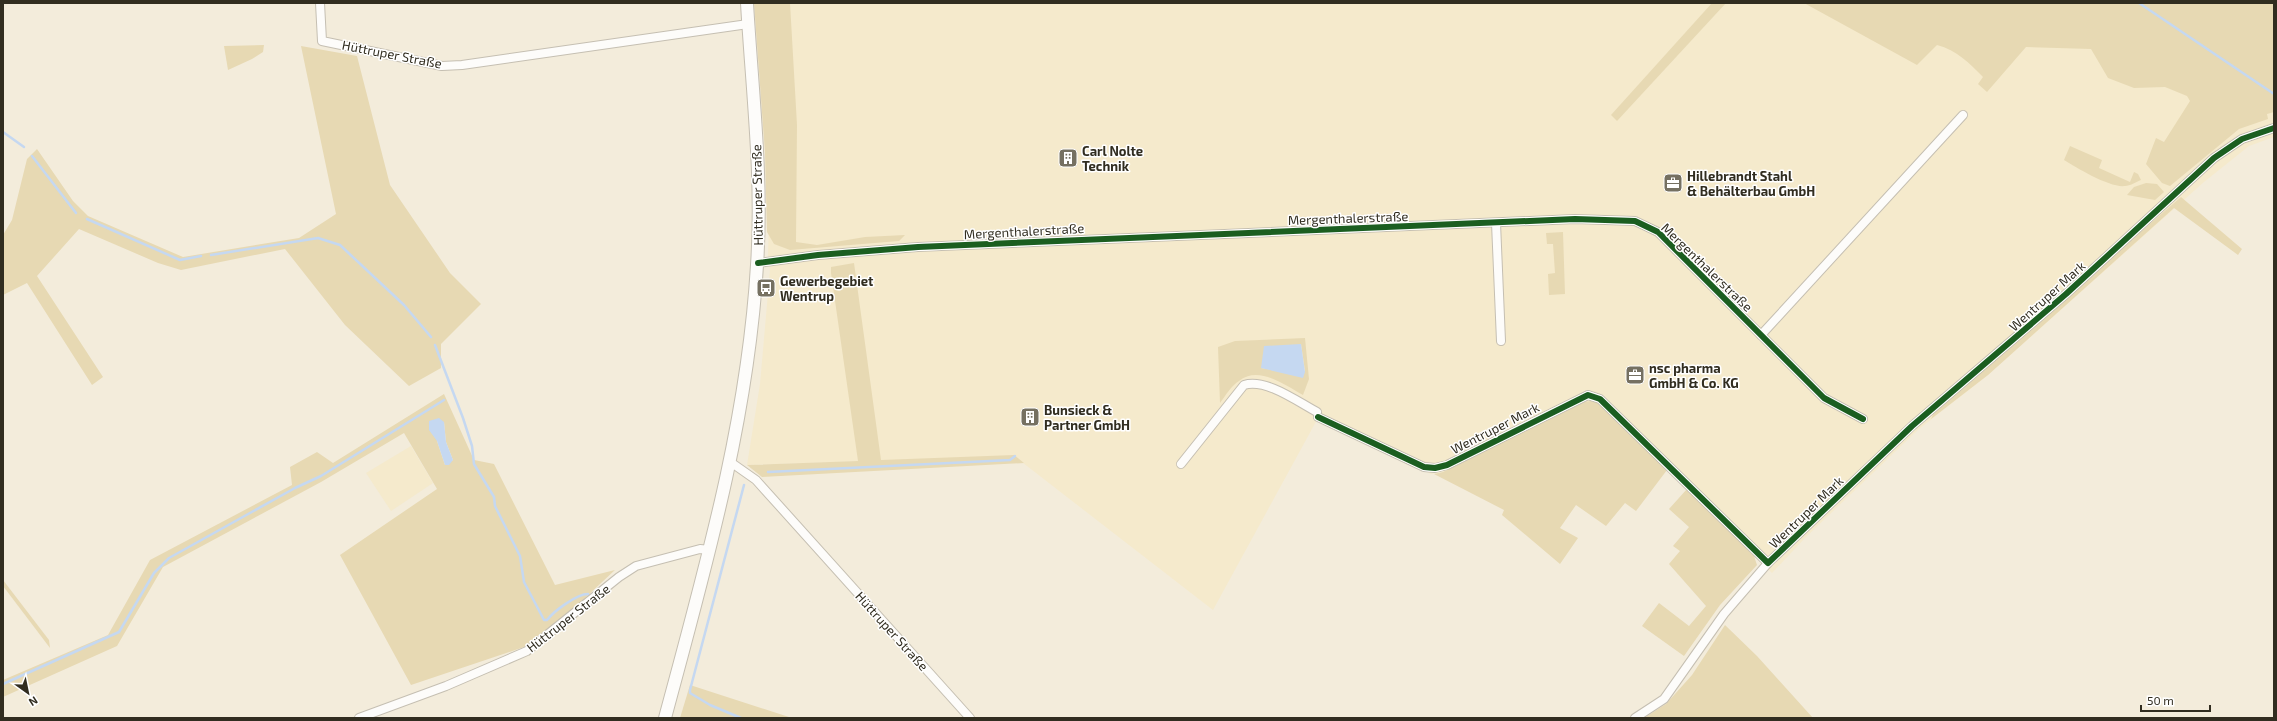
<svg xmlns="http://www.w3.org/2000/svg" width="2277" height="721" font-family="'Exo 2',sans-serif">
	<rect width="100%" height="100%" fill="#f3ecdb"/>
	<!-- built -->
	<g fill="#f5eacc">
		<polygon points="762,3 2195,3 2274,55 2274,137 2249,146 2204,182 1988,375 1919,429 1805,538 1772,573 1600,403 1583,402 1443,472 1431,474 1318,418 1213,610 1014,456 747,465 760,384 770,270 768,256 770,174"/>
		<polygon points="411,446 433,483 391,511 366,473"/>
	</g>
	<!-- green -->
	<g fill="#e7d9b3" fill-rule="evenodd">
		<polygon points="754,3 790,3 797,125 796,242 817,245 865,237 905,235 899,241 790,250 774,244 767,232 765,153"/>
		<polygon points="1712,3 1726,3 1617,121 1611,115"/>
		<path d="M1804 3H2274V112L2267 114 2268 119 2239 129 2170 186 2162 183 2146 164 2156 138 2164 142 2190 101 2187 96 2165 87 2134 88 2108 78 2091 49 2026 47 1987 92 1978 84 1983 77C1969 63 1957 50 1937 45L1917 65Z"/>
		<polygon points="264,45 263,52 252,59 228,70 224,46"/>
		<polygon points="301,46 357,56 390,185 450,273 481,304 441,344 441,368 409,386 345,325 285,249 181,270 158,263 79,229 37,276 103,377 92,385 27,283 3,295 3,235 12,220 27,159 37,149 73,201 88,216 183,257 299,238 336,214"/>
		<path d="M2070 146 2102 160 2099 168 2130 182 2134 172 2138 174 2141 180C2136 182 2130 186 2125 186 2110 188 2077 168 2064 160Z"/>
		<polygon points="2146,183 2157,184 2164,192 2155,200 2127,195 2134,187"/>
		<polygon points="2181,197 2242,249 2238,255 2174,208 1988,375 1931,419 1935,410"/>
		<polygon points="1563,232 1565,294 1549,295 1548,274 1555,273 1553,244 1547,244 1546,233"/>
		<polygon points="854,263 881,460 1014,455 1024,463 762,477 747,465 858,461 831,273 831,267"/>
		<path d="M1305 338 1309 379 1303 395C1285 385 1258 365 1239 381 1231 386 1226 395 1220 403L1218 347 1235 341ZM1301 344 1305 371 1283 372 1261 368Z"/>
		<path d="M444 394 474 460 494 464 555 585 615 570 570 612 524 647 411 685 340 555 437 489 404 433 321 482 163 567 117 646 3 697V680L108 635 150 560 292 485 290 467 317 452 333 463ZM444 422 446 442 453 460 445 465 437 441Z"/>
		<polygon points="1591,401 1600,403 1667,470 1636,511 1625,503 1606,526 1576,505 1560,528 1578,538 1560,564 1502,515 1504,510 1434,474 1443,472 1583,402"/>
		<polygon points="1687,489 1754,556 1757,565 1720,605 1684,656 1642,626 1659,603 1689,626 1706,606 1669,564 1680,551 1673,546 1689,527 1669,509"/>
		<polygon points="3,580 49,640 50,648 3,586"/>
		<polygon points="1725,625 1757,656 1813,718 1644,718 1666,704 1692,675"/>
		<polygon points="690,685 792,718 680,718"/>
	</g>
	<!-- water -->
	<g fill="#c5d8f1">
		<polygon points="1301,344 1305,372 1303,378 1261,368 1264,346"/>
		<polygon points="439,418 444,422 446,442 453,460 449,465 445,465 437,441 429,430 429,421"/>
	</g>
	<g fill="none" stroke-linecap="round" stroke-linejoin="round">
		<!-- stream -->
		<g stroke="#c5d8f1" stroke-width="2.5">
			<polyline points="2139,3 2274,94"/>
			<polyline points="3,132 24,147"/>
			<polyline points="32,156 76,213"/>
			<polyline points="87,219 180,260 201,256"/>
			<polyline points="211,255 318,238 340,245 404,305 431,337"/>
			<path d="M435 345 463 418 472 446 474 464 494 497 495 506 520 556 524 582 544 620H547C554 611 577 594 588 594"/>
			<polyline points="768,472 1010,460 1015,456"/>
			<polyline points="3,684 119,632 154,573 169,558 295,488 321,476 444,400"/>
			<polyline points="741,718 710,705 690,693 690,690 744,485"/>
		</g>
		<!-- minor casing -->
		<g stroke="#c5bfb2" stroke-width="10">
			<g id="minor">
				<polyline points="320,3 322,41 442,66 462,65 748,24"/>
				<polyline points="1496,223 1501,341"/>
				<polyline points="758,263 818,255 918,247 1575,219 1635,221 1658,232 1824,398 1863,419"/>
				<polyline points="1761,335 1963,115"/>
				<polyline points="1318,417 1424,467 1435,468 1447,465 1588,395 1600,399 1768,563 1912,426 2066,294 2214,158 2242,139 2274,128"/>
				<polyline points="729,461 756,480 970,718"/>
				<path d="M1181 464 1244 385C1266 378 1298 402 1317 412"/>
				<polyline points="359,718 446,686 527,651 619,577 636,566 700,549 710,550"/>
				<polyline points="1635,718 1664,699 1724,614 1768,563"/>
			</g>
		</g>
		<!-- secondary casing -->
		<g stroke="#c5bfb2" stroke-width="14">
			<path id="secondary" d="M665 718C705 569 748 420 757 265 763 178 752 90 747 3"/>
		</g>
		<!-- minor -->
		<use href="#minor" stroke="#fdfcfa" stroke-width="8"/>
		<!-- secondary -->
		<use href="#secondary" stroke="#fdfcfa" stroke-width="12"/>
		<!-- cycleway casing -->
		<g stroke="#fff" stroke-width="8">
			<g id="cycleway">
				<polyline points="758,263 818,255 918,247 1575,219 1635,221 1658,232 1824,398 1863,419"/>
				<polyline points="1318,417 1424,467 1435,468 1447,465 1588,395 1600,399 1768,563 1912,426 2066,294 2214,158 2242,139 2274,128"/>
			</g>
		</g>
		<!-- cycleway -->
		<use href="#cycleway" stroke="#1b5e20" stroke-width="6"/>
	</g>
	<!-- icons -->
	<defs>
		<g id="building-square" transform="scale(1)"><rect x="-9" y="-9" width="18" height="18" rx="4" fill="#757061" stroke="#fff"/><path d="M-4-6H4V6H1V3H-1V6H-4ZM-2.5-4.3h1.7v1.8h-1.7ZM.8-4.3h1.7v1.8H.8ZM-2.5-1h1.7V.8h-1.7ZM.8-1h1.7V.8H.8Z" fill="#fff"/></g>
		<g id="office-square" transform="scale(1)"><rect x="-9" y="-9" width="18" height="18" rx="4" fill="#757061" stroke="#fff"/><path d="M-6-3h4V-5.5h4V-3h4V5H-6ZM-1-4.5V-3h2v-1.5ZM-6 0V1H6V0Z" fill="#fff"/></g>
		<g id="bus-square" transform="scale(1)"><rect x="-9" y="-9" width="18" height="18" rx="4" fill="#757061" stroke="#fff"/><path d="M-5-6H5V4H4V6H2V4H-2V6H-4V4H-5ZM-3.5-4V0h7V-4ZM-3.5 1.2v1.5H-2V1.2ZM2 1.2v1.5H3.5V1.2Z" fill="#fff"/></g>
	</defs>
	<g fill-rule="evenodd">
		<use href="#building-square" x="1068" y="158"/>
		<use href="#office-square" x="1673" y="183"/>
		<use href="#bus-square" x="766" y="288"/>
		<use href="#office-square" x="1635" y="375"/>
		<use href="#building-square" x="1030" y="417"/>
	</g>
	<g text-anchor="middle" stroke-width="3" stroke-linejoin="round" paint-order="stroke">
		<!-- street labels -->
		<g font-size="13" fill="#312d20" stroke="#fff">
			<text transform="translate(392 54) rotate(11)" y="5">Hüttruper Straße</text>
			<text transform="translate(757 195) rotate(-91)" y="5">Hüttruper Straße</text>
			<text transform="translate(1348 218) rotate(-2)" y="5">Mergenthalerstraße</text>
			<text transform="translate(1024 231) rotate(-3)" y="5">Mergenthalerstraße</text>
			<text transform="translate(1707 267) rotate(44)" y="5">Mergenthalerstraße</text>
			<text transform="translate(2047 296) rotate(-42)" y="5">Wentruper Mark</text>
			<text transform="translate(1495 428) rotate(-27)" y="5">Wentruper Mark</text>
			<text transform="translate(1806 512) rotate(-44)" y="5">Wentruper Mark</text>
			<text transform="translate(568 618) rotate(-38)" y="5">Hüttruper Straße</text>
			<text transform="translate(892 631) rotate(48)" y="5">Hüttruper Straße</text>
		</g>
		<!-- poi labels -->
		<g font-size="13" font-weight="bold" fill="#312d20" stroke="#fff" text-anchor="start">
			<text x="1082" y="156">Carl Nolte<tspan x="1082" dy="15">Technik</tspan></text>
			<text x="1687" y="181">Hillebrandt Stahl<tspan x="1687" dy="15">&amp; Behälterbau GmbH</tspan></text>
			<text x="780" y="286">Gewerbegebiet<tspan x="780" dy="15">Wentrup</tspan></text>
			<text x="1649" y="373">nsc pharma<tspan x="1649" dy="15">GmbH &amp; Co. KG</tspan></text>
			<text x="1044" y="415">Bunsieck &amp;<tspan x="1044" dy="15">Partner GmbH</tspan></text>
		</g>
	</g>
	<!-- border -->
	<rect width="2277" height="721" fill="none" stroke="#312d20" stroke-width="8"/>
	<!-- north arrow -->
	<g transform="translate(28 693) rotate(147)" stroke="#ffffff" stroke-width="3" paint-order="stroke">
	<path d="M0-3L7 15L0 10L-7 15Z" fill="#312d20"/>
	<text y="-6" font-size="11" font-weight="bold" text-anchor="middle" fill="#312d20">N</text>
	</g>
	<!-- scale -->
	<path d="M2141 705v6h69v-6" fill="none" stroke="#312d20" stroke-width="2"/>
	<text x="2147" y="705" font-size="12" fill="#312d20" stroke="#ffffff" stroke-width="3" paint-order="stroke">50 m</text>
</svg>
